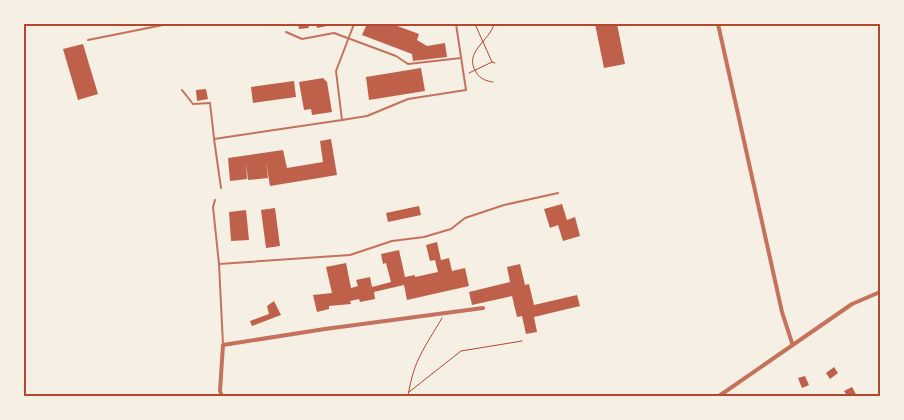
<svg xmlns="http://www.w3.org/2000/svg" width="904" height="420" font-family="'Exo 2',sans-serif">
	<rect width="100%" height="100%" fill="#f6efe4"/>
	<!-- building -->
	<g fill="#bf614a">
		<polygon points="298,24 308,24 309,28 299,29"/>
		<polygon points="316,24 326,24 327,26 317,28"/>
		<polygon points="367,24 392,24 419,34 417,40 427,46 445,43 447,57 413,61 412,54 362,35"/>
		<polygon points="595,24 617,24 625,64 604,68"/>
		<polygon points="83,44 98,94 78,100 63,49"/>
		<polygon points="421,68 425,91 369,100 366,77"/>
		<polygon points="323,78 327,82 332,112 312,115 311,109 304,110 299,82"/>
		<polygon points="294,81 296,97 253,103 251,87"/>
		<polygon points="206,89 208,99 197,101 196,90"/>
		<polygon points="331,139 337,175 270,186 266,162 268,178 248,180 246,163 247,179 230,181 228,158 283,150 287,168 323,162 320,141"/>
		<polygon points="562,204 567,220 575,217 580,236 563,241 558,225 550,228 544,209"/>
		<polygon points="419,206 421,215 388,222 386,213"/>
		<polygon points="275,208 280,246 266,248 261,210"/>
		<polygon points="246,210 249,240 231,241 229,212"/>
		<polygon points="437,242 441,260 449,258 452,271 465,268 469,286 407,300 404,285 374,292 375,299 360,302 359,299 350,301 351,304 329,306 329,309 317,312 313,295 332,293 326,267 346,263 351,288 358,286 356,280 370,277 372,287 391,282 386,263 383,264 381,254 399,250 405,277 415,275 415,277 438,272 435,260 430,261 426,245"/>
		<polygon points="520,264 525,285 529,284 534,305 577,295 580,306 534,317 537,332 526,334 522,316 517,317 512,296 472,305 469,292 510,282 507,267"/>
		<polygon points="274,301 281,315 252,326 250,321 269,314 267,306"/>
		<polygon points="834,367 838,373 830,379 826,373"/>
		<polygon points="805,376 809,385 802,388 798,378"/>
		<polygon points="852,387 857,396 847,396 844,391"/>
	</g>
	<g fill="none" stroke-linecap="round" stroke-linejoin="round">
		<!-- path -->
		<g stroke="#b5482f" stroke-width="1">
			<polyline points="475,24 492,62"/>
			<polyline points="469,73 492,62 495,63"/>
			<path d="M493 82C486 81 480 79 476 72 463 52 490 41 494 24"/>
			<polyline points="409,392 461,351 522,341"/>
			<path d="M408 396C414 359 424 349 442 318"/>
		</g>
		<!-- service -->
		<g stroke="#c5725c" stroke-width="2">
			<polyline points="286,32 302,39 334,33 396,56 408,64 461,58"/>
			<polyline points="88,40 168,24"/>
			<polyline points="182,90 193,104 210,103 214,138"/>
			<polyline points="342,120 367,116 408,99 466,90 456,24"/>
			<polyline points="221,188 214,139 342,120 336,71 354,24"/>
			<polyline points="215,200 213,207 219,264"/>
			<polyline points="223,345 219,264 350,255 392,241 424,237 451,229 465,218 504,205 558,193"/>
		</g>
		<!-- minor -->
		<g stroke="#c5725c" stroke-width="4">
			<polyline points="718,24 782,312 792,343"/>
			<polyline points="222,396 220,391 223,345 325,329 483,308"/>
			<polyline points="719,396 852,304 880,292"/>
		</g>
	</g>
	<!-- border -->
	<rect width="904" height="420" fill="none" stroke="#f6efe4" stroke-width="50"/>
	<rect x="25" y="25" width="854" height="370" fill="none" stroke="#b5482f" stroke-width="2"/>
</svg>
